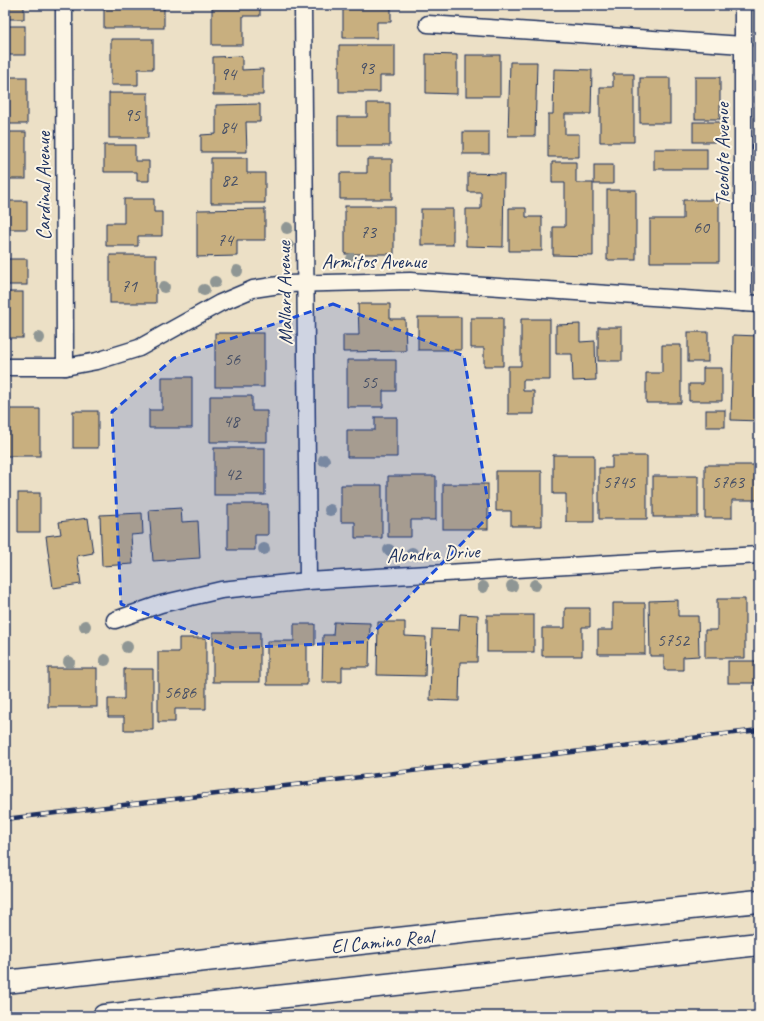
<svg xmlns="http://www.w3.org/2000/svg" width="764" height="1021" font-family="Caveat,sans-serif">
	<rect width="100%" height="100%" fill="#ece0c6"/>
	<filter id="ink" filterUnits="userSpaceOnUse"><feTurbulence type="fractalNoise" baseFrequency=".025" numOctaves="2"/><feDisplacementMap in="SourceGraphic" scale="8" xChannelSelector="R" yChannelSelector="G"/><feConvolveMatrix kernelMatrix="1 2 1 2 8 2 1 2 1" color-interpolation-filters="sRGB"/></filter>
	<g filter="url(#ink)">
		<!-- building -->
		<g fill="#c8af7f" stroke="#1b2f5e">
			<rect x="5" y="5" width="19" height="14"/>
			<rect x="104" y="5" width="60" height="23"/>
			<polygon points="212,5 260,5 260,16 243,16 243,45 212,45"/>
			<polygon points="343,5 391,5 391,22 377,22 377,38 343,38"/>
			<rect x="5" y="26" width="20" height="29"/>
			<polygon points="111,39 153,39 153,69 138,69 138,85 111,85"/>
			<polygon points="339,45 395,45 395,76 380,76 380,92 339,92"/>
			<polygon points="426,54 457,55 457,94 426,93"/>
			<rect x="466" y="55" width="34" height="41"/>
			<polygon points="242,56 242,70 263,69 263,95 213,95 213,57"/>
			<polygon points="510,62 537,62 535,136 508,136"/>
			<polygon points="554,69 592,70 591,114 565,114 565,134 579,134 579,157 548,157 548,114 553,114"/>
			<polygon points="613,74 634,74 634,142 600,142 600,87 613,87"/>
			<rect x="5" y="77" width="22" height="47"/>
			<rect x="695" y="77" width="25" height="42"/>
			<rect x="640" y="78" width="30" height="45"/>
			<rect x="109" y="93" width="39" height="45"/>
			<polygon points="367,103 390,103 390,146 338,146 338,117 367,117"/>
			<polygon points="260,104 260,122 246,122 247,152 201,152 201,135 216,134 216,105"/>
			<rect x="693" y="122" width="28" height="20"/>
			<rect x="5" y="132" width="21" height="47"/>
			<rect x="463" y="132" width="26" height="22"/>
			<polygon points="104,145 135,145 135,161 149,161 149,181 137,181 137,172 104,172"/>
			<rect x="654" y="149" width="53" height="20"/>
			<polygon points="211,158 247,158 247,173 265,173 265,203 211,203"/>
			<polygon points="367,159 392,159 392,199 340,199 340,173 367,173"/>
			<polygon points="552,162 576,162 576,183 593,183 593,256 553,255 553,227 565,227 565,183 552,183"/>
			<rect x="594" y="165" width="19" height="19"/>
			<polygon points="468,173 504,174 503,247 466,246 466,209 481,209 481,192 468,192"/>
			<rect x="607" y="190" width="29" height="70"/>
			<polygon points="124,199 154,199 154,212 162,212 162,236 138,236 138,246 106,246 106,223 124,223"/>
			<polygon points="683,200 719,200 719,262 650,262 650,219 683,219"/>
			<rect x="5" y="201" width="22" height="28"/>
			<rect x="345" y="206" width="49" height="48"/>
			<polygon points="509,208 526,208 526,217 542,217 542,251 509,251"/>
			<polygon points="265,209 265,240 237,240 237,256 197,257 197,210"/>
			<rect x="421" y="209" width="32" height="36"/>
			<rect x="110" y="255" width="46" height="48"/>
			<rect x="5" y="259" width="22" height="26"/>
			<rect x="5" y="292" width="18" height="46"/>
			<polygon points="358,304 390,304 390,319 405,319 406,351 343,352 343,335 359,335"/>
			<rect x="418" y="317" width="43" height="33"/>
			<polygon points="471,318 503,318 503,366 484,366 484,348 471,348"/>
			<polygon points="521,319 550,319 550,380 523,380 523,391 534,391 534,414 508,414 508,366 521,366"/>
			<polygon points="580,324 580,342 595,341 596,380 573,381 572,354 556,354 556,325"/>
			<rect x="598" y="327" width="24" height="34"/>
			<rect x="688" y="332" width="20" height="30"/>
			<rect x="215" y="333" width="49" height="54"/>
			<polygon points="733,335 759,336 759,421 731,420"/>
			<polygon points="662,345 681,345 681,403 646,403 646,373 662,373"/>
			<polygon points="347,360 396,360 396,391 383,391 383,407 347,407"/>
			<polygon points="703,368 722,368 722,401 689,401 689,384 703,384"/>
			<polygon points="162,377 192,377 192,428 149,428 149,410 162,410"/>
			<polygon points="210,396 252,396 252,411 267,411 267,442 210,442"/>
			<rect x="5" y="409" width="35" height="47"/>
			<rect x="706" y="410" width="19" height="17"/>
			<rect x="73" y="411" width="25" height="37"/>
			<polygon points="375,417 397,417 397,457 347,457 347,430 375,430"/>
			<rect x="214" y="448" width="51" height="47"/>
			<polygon points="553,455 594,455 594,522 566,522 566,494 553,494"/>
			<polygon points="612,456 647,456 647,519 599,519 599,468 612,468"/>
			<polygon points="705,465 758,465 758,500 732,500 732,518 705,518"/>
			<polygon points="496,471 542,471 542,526 511,526 511,511 496,511"/>
			<polygon points="388,476 436,476 436,520 411,520 411,537 388,537"/>
			<rect x="653" y="476" width="45" height="41"/>
			<rect x="443" y="484" width="45" height="45"/>
			<polygon points="341,485 382,485 382,538 355,538 355,522 341,522"/>
			<rect x="18" y="493" width="22" height="39"/>
			<polygon points="228,504 268,504 268,535 255,535 255,550 228,550"/>
			<polygon points="181,508 182,522 198,521 200,558 153,561 149,510"/>
			<polygon points="142,513 143,534 131,535 133,564 102,566 100,515"/>
			<polygon points="88,518 93,553 77,556 81,584 53,588 46,536 61,534 59,522"/>
			<polygon points="717,599 745,599 745,658 705,658 705,630 717,630"/>
			<polygon points="678,600 678,616 698,616 699,656 683,657 683,670 664,670 664,656 650,656 649,601"/>
			<polygon points="613,603 645,603 645,654 598,654 598,630 613,630"/>
			<polygon points="565,608 590,608 590,627 582,627 582,656 542,656 542,628 565,628"/>
			<polygon points="460,614 478,615 477,662 460,662 459,701 430,700 432,629 459,630"/>
			<rect x="487" y="615" width="47" height="37"/>
			<polygon points="334,622 370,623 369,667 342,667 342,682 322,682 323,635 333,635"/>
			<polygon points="378,622 405,622 405,636 426,637 425,676 377,675"/>
			<polygon points="294,624 315,624 315,645 307,645 307,685 267,685 267,641 294,641"/>
			<rect x="213" y="632" width="47" height="50"/>
			<polygon points="179,638 206,638 206,709 175,709 175,722 158,722 158,652 179,652"/>
			<rect x="728" y="661" width="30" height="22"/>
			<rect x="48" y="668" width="49" height="39"/>
			<polygon points="124,669 153,669 153,730 124,730 124,717 108,717 108,699 124,699"/>
		</g>
		<g fill="none" stroke-linecap="round" stroke-linejoin="round">
			<!-- minor casing -->
			<g stroke="#1b2f5e" stroke-width="19">
				<g id="minor">
					<polyline points="64,5 65,367"/>
					<polyline points="303,5 308,581"/>
					<polyline points="428,24 743,45"/>
					<polyline points="743,303 743,5"/>
					<polyline points="5,367 65,367 97,361 139,348 220,303 253,289 286,284 410,281 759,304"/>
					<polyline points="115,620 161,604 221,590 308,581 759,555"/>
				</g>
			</g>
			<!-- motorway casing -->
			<g stroke="#1b2f5e" stroke-width="25">
				<g id="motorway">
					<polyline points="5,982 562,921 759,901"/>
					<polyline points="104,1016 759,944"/>
				</g>
			</g>
			<!-- minor -->
			<use href="#minor" stroke="#fcf5e5" stroke-width="16"/>
			<!-- motorway -->
			<use href="#motorway" stroke="#fcf5e5" stroke-width="22"/>
			<!-- rail casing -->
			<g stroke="#1b2f5e" stroke-width="4.5">
				<polyline id="rail" points="5,819 759,730"/>
			</g>
			<!-- rail -->
			<use href="#rail" stroke="#fcf5e5" stroke-width="3" stroke-dasharray="9" stroke-linecap="butt"/>
		</g>
		<!-- trees -->
		<g fill="#8f9694">
			<circle cx="287" cy="228" r="6"/>
			<circle cx="288" cy="246" r="6"/>
			<circle cx="352" cy="259" r="6"/>
			<circle cx="237" cy="271" r="6"/>
			<circle cx="215" cy="282" r="6"/>
			<circle cx="164" cy="287" r="6"/>
			<circle cx="204" cy="290" r="6"/>
			<circle cx="39" cy="338" r="6"/>
			<circle cx="324" cy="460" r="6"/>
			<circle cx="330" cy="510" r="6"/>
			<circle cx="264" cy="549" r="6"/>
			<circle cx="389" cy="550" r="6"/>
			<circle cx="412" cy="553" r="6"/>
			<circle cx="535" cy="585" r="6"/>
			<circle cx="512" cy="586" r="6"/>
			<circle cx="483" cy="587" r="6"/>
			<circle cx="85" cy="626" r="6"/>
			<circle cx="127" cy="647" r="6"/>
			<circle cx="105" cy="660" r="6"/>
			<circle cx="69" cy="662" r="6"/>
		</g>
	</g>
	<!-- marked area -->
	<path fill="#1d4ed8" fill-opacity="0.2" stroke="#1d4ed8" stroke-width="3" stroke-dasharray="8 5" stroke-linejoin="round" d="M333 304 464 356 490 515 364 642 233 648 121 604 112 412 174 358Z"/>
	<g text-anchor="middle" stroke-width="4" stroke-linejoin="round" paint-order="stroke">
		<!-- number labels -->
		<g font-size="18" fill="#464f66">
			<text x="366" y="74">93</text>
			<text x="228" y="80">94</text>
			<text x="132" y="121">95</text>
			<text x="228" y="133">84</text>
			<text x="229" y="186">82</text>
			<text x="701" y="233">60</text>
			<text x="368" y="238">73</text>
			<text x="225" y="246">74</text>
			<text x="129" y="292">71</text>
			<text x="232" y="365">56</text>
			<text x="369" y="388">55</text>
			<text x="231" y="427">48</text>
			<text x="233" y="480">42</text>
			<text x="619" y="488">5745</text>
			<text x="728" y="488">5763</text>
			<text x="673" y="646">5752</text>
			<text x="180" y="698">5686</text>
		</g>
		<!-- street labels -->
		<g font-size="20" fill="#1b2f5e" stroke="#fcf5e5">
			<text transform="translate(722 154) rotate(-90)" y="7">Tecolote Avenue</text>
			<text transform="translate(43 186) rotate(-90)" y="7">Cardinal Avenue</text>
			<text x="374" y="268">Armitos Avenue</text>
			<text transform="translate(284 293) rotate(-91)" y="7">Mallard Avenue</text>
			<text transform="translate(433 553) rotate(-3)" y="7">Alondra Drive</text>
			<text transform="translate(382 941) rotate(-6)" y="7">El Camino Real</text>
		</g>
	</g>
	<!-- margin -->
	<rect width="764" height="1021" fill="none" stroke="#fcf5e5" stroke-width="20"/>
	<rect x="10" y="10" width="744" height="1001" fill="none" stroke="#1b2f5e" stroke-width="1.5" filter="url(#ink)"/>
</svg>
